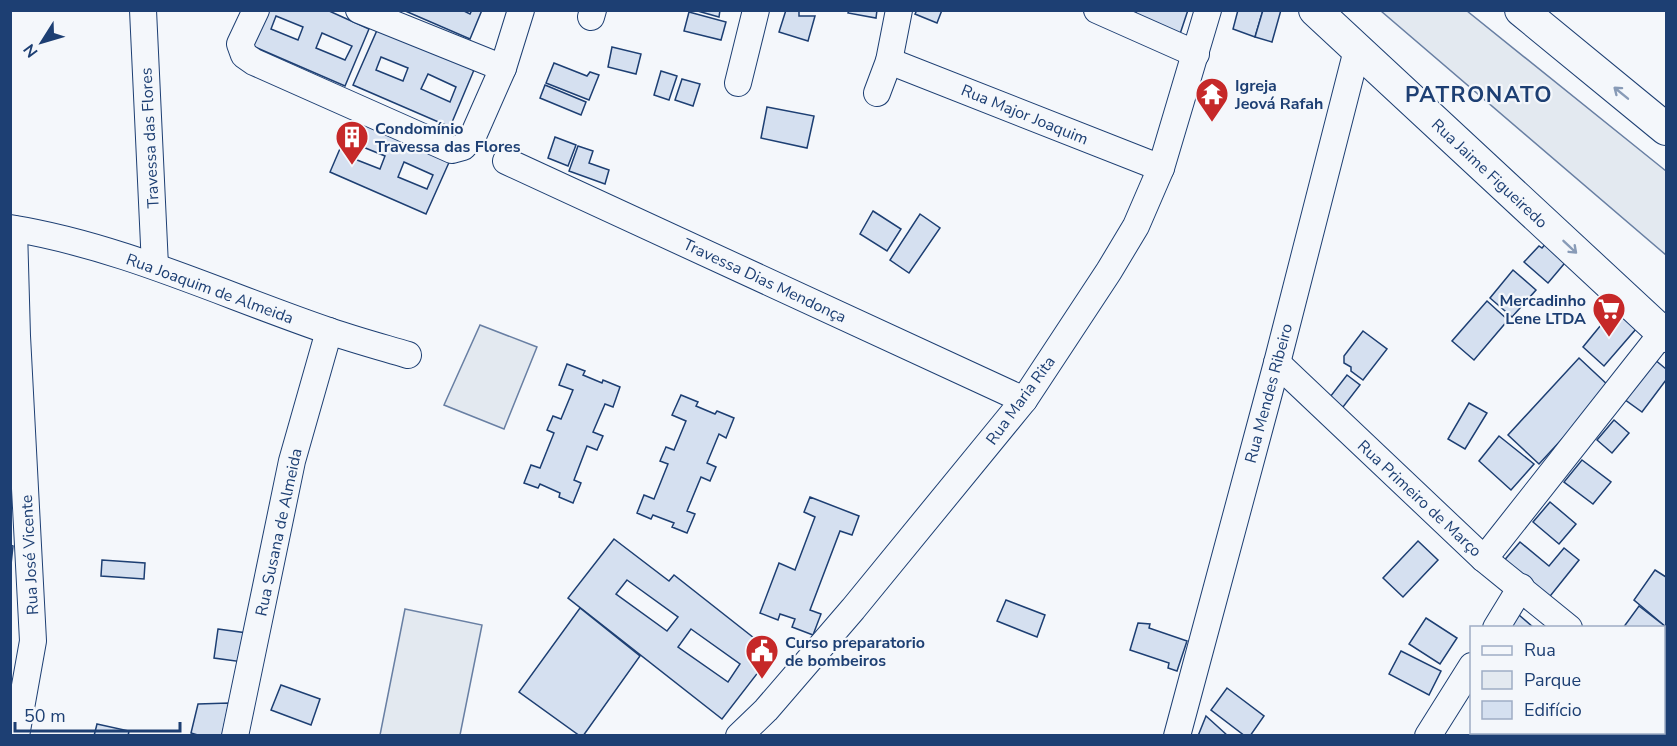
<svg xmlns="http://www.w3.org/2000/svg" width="1677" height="746" font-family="'Nunito Sans',sans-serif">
	<rect width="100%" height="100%" fill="#f4f7fb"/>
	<!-- green -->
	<g fill="#e3e9f0" stroke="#687fa3" stroke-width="1.5">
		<polygon points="1381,11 1467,11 1666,171 1666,255"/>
		<polygon points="480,325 537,347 504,429 444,405"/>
		<polygon points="405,609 482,625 460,735 380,735"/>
	</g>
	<!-- building -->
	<g fill="#d5e0f0" stroke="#1d3f73" stroke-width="1.5" fill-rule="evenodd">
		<path d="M262 10H327L369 29 345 86 248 44ZM276 16 303 27 298 40 271 29ZM322 33 352 46 345 60 316 48Z"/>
		<polygon points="403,10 462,10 470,14 472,10 482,10 470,39"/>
		<polygon points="694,10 720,10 719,17"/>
		<polygon points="786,10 799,10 799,16 815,16 808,41 779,32"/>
		<polygon points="849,10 877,10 876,18 848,13"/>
		<polygon points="917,10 942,10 937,23 915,14"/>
		<polygon points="1137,10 1188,10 1176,46 1131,25"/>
		<polygon points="1238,10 1263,10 1255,37 1233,29"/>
		<polygon points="1263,10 1281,10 1272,42 1255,37"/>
		<polygon points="689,12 726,22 721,40 684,31"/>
		<path d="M378 28 474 70 450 127 353 85ZM381 57 408 68 403 81 376 70ZM428 74 456 87 450 102 421 89Z"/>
		<polygon points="612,47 641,54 636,74 608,67"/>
		<polygon points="554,63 587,76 590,72 599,75 589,100 546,83"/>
		<polygon points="661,71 677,76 669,100 654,95"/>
		<polygon points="682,79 700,84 693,106 675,100"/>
		<polygon points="545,85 586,102 581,115 540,98"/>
		<polygon points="767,107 814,116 807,148 761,138"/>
		<path d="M354 116 451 158 426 214 330 172ZM358 145 385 156 380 169 352 158ZM404 162 433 175 427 189 398 177Z"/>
		<polygon points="555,137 576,145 568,166 548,158"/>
		<polygon points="578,146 593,151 589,163 609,170 605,184 569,171"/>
		<polygon points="873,211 901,229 887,251 860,234"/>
		<polygon points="920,214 940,228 909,273 890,260"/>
		<polygon points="1548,241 1569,258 1548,283 1524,262 1539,246 1542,248"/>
		<polygon points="1513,270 1536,290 1512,317 1490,298"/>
		<polygon points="1487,301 1508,320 1474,360 1452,341"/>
		<polygon points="1614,309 1636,329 1604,366 1583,347"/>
		<polygon points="1363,331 1387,349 1363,380 1351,371 1351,367 1344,363 1344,356"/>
		<polygon points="1579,358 1610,387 1539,464 1508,435"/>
		<polygon points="1654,359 1666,369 1666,380 1642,412 1624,399"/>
		<polygon points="567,364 585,371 583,375 602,383 603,380 620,387 613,407 605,404 593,432 603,436 597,450 587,446 574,480 581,483 573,503 559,497 560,493 540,484 538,488 524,483 531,465 540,468 554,433 547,430 553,416 561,419 573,390 559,385"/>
		<polygon points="1347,375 1360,385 1343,407 1330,397"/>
		<polygon points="681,395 698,402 696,406 715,414 717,411 734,418 726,438 719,434 707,463 716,467 710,481 701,477 687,511 695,514 687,533 672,527 674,523 653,515 651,519 637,513 644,495 654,499 668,464 660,461 666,447 674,450 686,421 672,415"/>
		<polygon points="1469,403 1487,413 1465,449 1448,439"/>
		<polygon points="1614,420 1629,433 1612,453 1597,440"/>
		<polygon points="1499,436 1534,464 1511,490 1479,461"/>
		<polygon points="1582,460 1611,482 1593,504 1564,482"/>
		<polygon points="810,497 859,516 852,535 840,531 810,610 821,614 813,635 792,627 795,619 780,614 778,620 760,613 779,563 795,570 815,517 804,512"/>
		<polygon points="1550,502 1576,524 1559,544 1533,522"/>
		<path d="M614 539 669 581 674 575 773 653 722 719 568 598ZM627 580 678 617 667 631 616 594ZM691 629 740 664 728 682 678 647Z"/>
		<polygon points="1418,541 1438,560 1403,597 1383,578"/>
		<polygon points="1520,542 1549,566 1564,548 1579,560 1547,600 1502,563"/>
		<polygon points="10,545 13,546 10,574"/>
		<polygon points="102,560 145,563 144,579 101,576"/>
		<polygon points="1655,570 1666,577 1666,627 1634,600"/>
		<polygon points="1006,600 1045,615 1037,637 997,621"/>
		<polygon points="1639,606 1666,627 1666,648 1664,652 1664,628 1623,628"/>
		<polygon points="580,608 640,656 583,736 580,736 519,692"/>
		<polygon points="1519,615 1534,628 1509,628"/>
		<polygon points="1426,618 1457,638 1440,664 1409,644"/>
		<polygon points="1138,623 1150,624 1149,628 1187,641 1177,671 1168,668 1169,663 1130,650"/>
		<polygon points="218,629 247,633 243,662 214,658"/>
		<polygon points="1401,651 1441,671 1429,695 1389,674"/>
		<polygon points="281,685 320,699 311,725 271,710"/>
		<polygon points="1227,688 1264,716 1250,736 1245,736 1211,710"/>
		<polygon points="229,703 222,736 201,736 191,733 198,704"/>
		<polygon points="1206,716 1228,736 1198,736"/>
		<polygon points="1664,719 1666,722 1666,736 1647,735 1650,732 1664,732"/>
		<polygon points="97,724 129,731 128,736 94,736"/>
		<polygon points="1563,732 1611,732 1608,736 1561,736"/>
	</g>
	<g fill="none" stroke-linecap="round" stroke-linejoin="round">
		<!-- minor casing -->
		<g stroke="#1d3f73" stroke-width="28">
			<g id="minor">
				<polyline points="143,10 155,266"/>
				<polyline points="256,10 240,44 244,55 254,62 452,150 463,147 473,136 503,68 521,10"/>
				<polyline points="359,10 503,68"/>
				<polyline points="1097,10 1196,54"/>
				<polyline points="591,17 593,10"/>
				<polyline points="889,61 1161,168"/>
				<polyline points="738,83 756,10"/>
				<polyline points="877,93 889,61 899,10"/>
				<polyline points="506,161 1024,400"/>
				<path d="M10 228C122 246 223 295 329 331 355 340 381 347 408 355"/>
				<polyline points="14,229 17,336 33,641 16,736"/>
				<polyline points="1277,363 1484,559 1569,628"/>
				<polyline points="1484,559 1663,332"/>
				<polyline points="1496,628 1521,587"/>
				<polyline points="1664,680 1666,676"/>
				<polyline points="235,736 292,461 329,331"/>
				<polyline points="739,736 766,710 853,609 1024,400 1109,271 1136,226 1161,168 1208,10"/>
				<polyline points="1177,736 1277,363 1357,50"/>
				<polyline points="1428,736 1472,666"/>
				<polyline points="1624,736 1626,732"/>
			</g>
		</g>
		<!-- major casing -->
		<g stroke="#1d3f73" stroke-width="34">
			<g id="major">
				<polyline points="1315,10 1666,336"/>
				<polyline points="1521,10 1666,129"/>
			</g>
		</g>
		<!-- minor -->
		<use href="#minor" stroke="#f4f7fb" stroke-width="26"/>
		<!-- major -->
		<use href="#major" stroke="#f4f7fb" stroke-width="32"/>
	</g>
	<!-- one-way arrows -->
	<defs><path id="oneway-shaft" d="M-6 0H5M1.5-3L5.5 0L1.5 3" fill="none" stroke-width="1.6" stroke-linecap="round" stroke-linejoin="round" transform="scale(1.5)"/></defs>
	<g stroke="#889bb7">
		<use href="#oneway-shaft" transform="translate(1621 93) rotate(-141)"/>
		<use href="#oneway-shaft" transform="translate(1570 247) rotate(43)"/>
	</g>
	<!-- icons -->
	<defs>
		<g id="temple-pin" transform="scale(1.725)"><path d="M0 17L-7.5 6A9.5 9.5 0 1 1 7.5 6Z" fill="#c62828" stroke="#f4f7fb"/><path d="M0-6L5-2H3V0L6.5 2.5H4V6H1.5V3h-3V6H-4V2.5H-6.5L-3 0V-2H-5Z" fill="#fff"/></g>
		<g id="building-pin" transform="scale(1.725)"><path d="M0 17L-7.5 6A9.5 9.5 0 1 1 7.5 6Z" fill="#c62828" stroke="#f4f7fb"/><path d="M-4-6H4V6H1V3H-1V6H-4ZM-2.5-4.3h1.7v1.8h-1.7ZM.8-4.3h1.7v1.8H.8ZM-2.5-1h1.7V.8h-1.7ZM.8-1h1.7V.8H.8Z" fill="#fff"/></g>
		<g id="supermarket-pin" transform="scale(1.725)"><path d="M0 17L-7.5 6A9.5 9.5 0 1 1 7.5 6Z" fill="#c62828" stroke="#f4f7fb"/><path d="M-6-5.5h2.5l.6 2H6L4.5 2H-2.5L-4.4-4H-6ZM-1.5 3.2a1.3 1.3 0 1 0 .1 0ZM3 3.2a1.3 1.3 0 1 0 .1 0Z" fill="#fff"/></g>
		<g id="civic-pin" transform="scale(1.725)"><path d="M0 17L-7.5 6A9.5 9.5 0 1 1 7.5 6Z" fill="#c62828" stroke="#f4f7fb"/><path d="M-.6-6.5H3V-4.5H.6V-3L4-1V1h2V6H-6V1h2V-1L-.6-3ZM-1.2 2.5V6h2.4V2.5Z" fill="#fff"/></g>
	</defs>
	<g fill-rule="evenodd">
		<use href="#temple-pin" x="1212" y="94"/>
		<use href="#building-pin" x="352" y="137"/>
		<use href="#supermarket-pin" x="1609" y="309"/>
		<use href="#civic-pin" x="762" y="651"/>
	</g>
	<g text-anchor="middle" stroke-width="4.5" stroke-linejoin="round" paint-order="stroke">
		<!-- poi labels -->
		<g font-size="16" font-weight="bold" fill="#1d3f73" stroke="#f4f7fb" text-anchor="start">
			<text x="1235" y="91">Igreja<tspan x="1235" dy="18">Jeová Rafah</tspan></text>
			<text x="375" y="134">Condomínio<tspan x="375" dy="18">Travessa das Flores</tspan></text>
			<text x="1586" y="306" text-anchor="end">Mercadinho<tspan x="1586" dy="18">Lene LTDA</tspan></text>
			<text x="785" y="648">Curso preparatorio<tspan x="785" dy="18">de bombeiros</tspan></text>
		</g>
		<!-- street labels -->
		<g font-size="16" fill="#1d3f73" stroke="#f4f7fb">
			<text transform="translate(1025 114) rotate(22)" y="6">Rua Major Joaquim</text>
			<text transform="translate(149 138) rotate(-93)" y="6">Travessa das Flores</text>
			<text transform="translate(1490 173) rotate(43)" y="6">Rua Jaime Figueiredo</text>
			<text transform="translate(765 280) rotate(25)" y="6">Travessa Dias Mendonça</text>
			<text transform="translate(210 288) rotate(20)" y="6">Rua Joaquim de Almeida</text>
			<text transform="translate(1268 393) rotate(-75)" y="6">Rua Mendes Ribeiro</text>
			<text transform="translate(1020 400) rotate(-54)" y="6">Rua Maria Rita</text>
			<text transform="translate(1420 498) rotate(43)" y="6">Rua Primeiro de Março</text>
			<text transform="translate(278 532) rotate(-78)" y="6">Rua Susana de Almeida</text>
			<text transform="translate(29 555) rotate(-93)" y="6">Rua José Vicente</text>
		</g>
		<!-- district labels -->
		<g font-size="22" font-weight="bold" letter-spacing="1.5" fill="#1d3f73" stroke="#f4f7fb">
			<text x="1479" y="102">PATRONATO</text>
		</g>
	</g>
	<!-- border -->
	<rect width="1677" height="746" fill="none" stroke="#1d3f73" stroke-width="24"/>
	<!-- legend -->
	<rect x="1470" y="626" width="195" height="108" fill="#f4f7fb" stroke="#9eadc5" stroke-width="1.5"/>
	<rect x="1482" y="646" width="30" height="9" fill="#f4f7fb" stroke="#9eadc5" stroke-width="1.5"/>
	<text x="1524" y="656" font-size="18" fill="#1d3f73">Rua</text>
	<rect x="1482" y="671" width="30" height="18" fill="#e3e9f0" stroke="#9eadc5" stroke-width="1.5"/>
	<text x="1524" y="686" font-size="18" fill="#1d3f73">Parque</text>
	<rect x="1482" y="701" width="30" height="18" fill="#d5e0f0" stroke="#9eadc5" stroke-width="1.5"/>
	<text x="1524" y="716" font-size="18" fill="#1d3f73">Edifício</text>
	<!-- north arrow -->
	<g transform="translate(42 42) rotate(233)" stroke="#f4f7fb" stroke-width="4.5" paint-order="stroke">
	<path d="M0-4.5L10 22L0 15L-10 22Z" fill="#1d3f73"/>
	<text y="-9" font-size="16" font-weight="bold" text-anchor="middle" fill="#1d3f73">N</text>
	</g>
	<!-- scale -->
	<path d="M15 722v9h165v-9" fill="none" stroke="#1d3f73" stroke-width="3"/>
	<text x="24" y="722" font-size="18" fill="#1d3f73" stroke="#f4f7fb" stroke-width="4.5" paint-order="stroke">50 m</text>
</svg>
